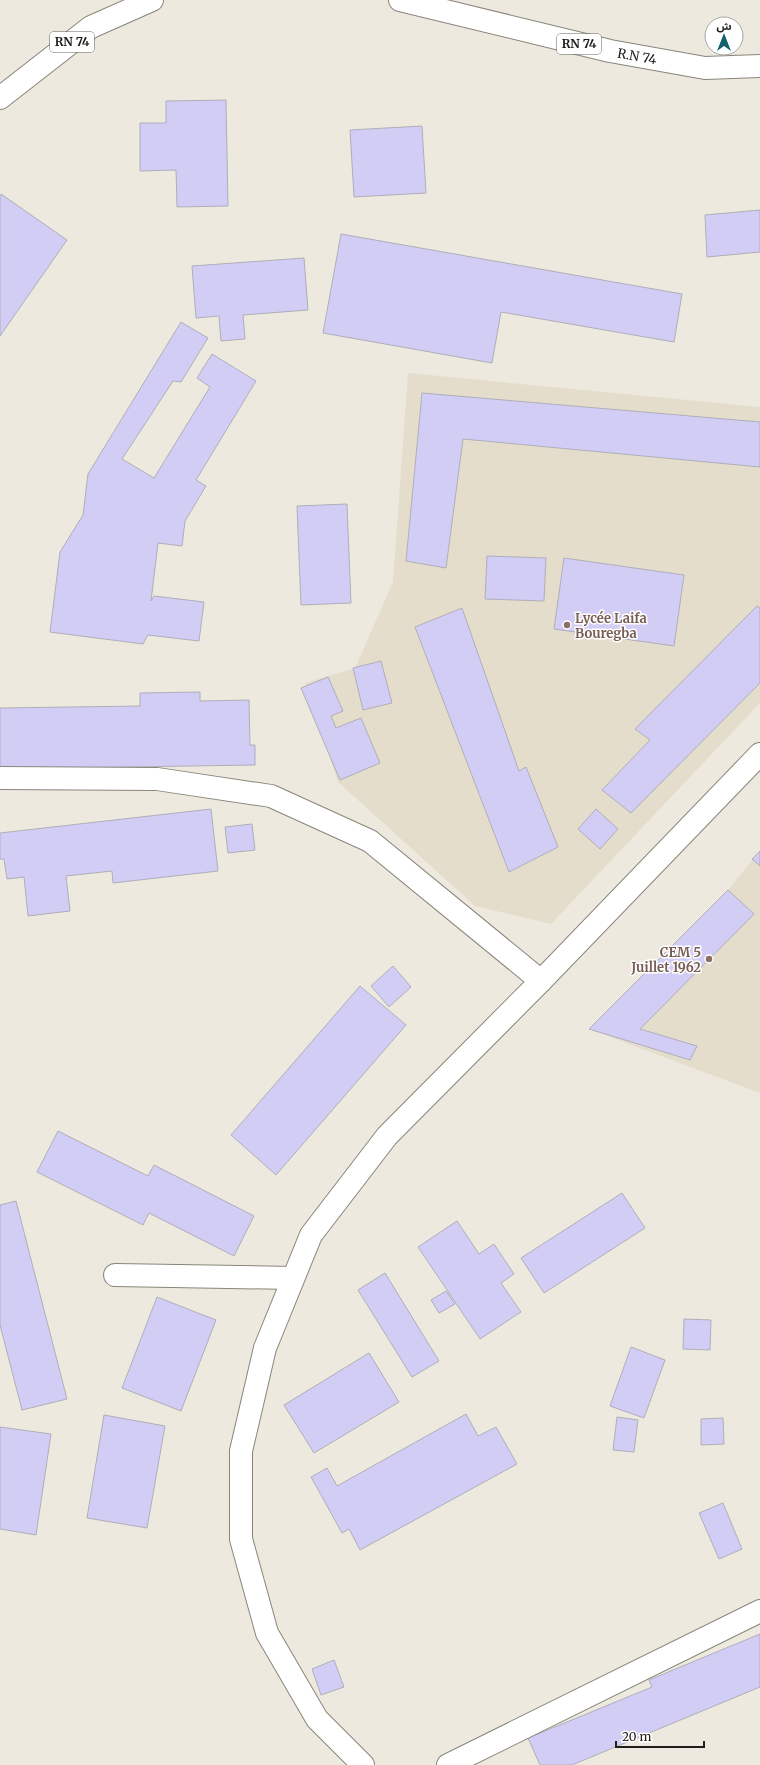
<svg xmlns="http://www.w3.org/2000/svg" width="760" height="1765" font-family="Merriweather,'Noto Sans Arabic',serif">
	<rect width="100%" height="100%" fill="#eee9df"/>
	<!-- built -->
	<g fill="#e5ddcc">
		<polygon points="408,373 760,407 760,703 551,924 475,906 338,782 305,683 355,668 393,582"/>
		<polygon points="760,851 760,1093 589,1029 728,890"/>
	</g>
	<!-- building -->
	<g fill="#d2cdf5" stroke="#afaeb8">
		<polygon points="226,100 228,206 177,207 176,170 140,171 140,123 166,123 166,101"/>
		<polygon points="422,126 426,193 354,197 350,130"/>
		<polygon points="1,194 67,240 0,336 0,196"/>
		<polygon points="760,210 760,252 707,257 705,215"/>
		<polygon points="341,234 682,294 674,342 501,312 492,363 323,333"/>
		<polygon points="304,258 308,310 243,315 245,339 221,341 219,316 196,318 192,266"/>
		<polygon points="181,322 208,338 181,382 173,381 122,459 154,478 210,387 197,378 212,354 256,381 196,480 206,486 185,521 182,546 158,543 151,601 154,596 204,602 199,641 148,635 143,644 50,632 60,552 83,515 88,474"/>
		<polygon points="422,393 760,422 760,467 463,439 446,568 406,561"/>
		<polygon points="347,504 351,603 301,605 297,506"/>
		<polygon points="487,556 546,558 544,601 485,599"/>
		<polygon points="564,558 684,575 674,646 554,629"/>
		<polygon points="757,606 760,608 760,683 631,813 602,790 650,740 635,729"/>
		<polygon points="462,608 519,771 526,767 558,847 509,872 415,627"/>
		<polygon points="381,661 392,703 363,710 353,668"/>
		<polygon points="328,677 343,711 331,716 336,728 361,718 380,763 340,780 301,688"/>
		<polygon points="200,692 200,701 249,700 250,745 255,745 255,765 0,769 0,708 140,706 140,693"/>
		<polygon points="211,809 218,871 113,883 112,871 66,876 70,911 28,916 24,877 7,879 4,859 0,859 0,833"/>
		<polygon points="596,809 618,829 600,849 578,829"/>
		<polygon points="252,824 255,850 228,853 225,827"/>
		<polygon points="760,851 760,866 752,859"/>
		<polygon points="728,890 754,914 640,1029 697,1046 690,1060 589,1029"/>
		<polygon points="393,966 411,987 389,1007 371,986"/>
		<polygon points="360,986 406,1025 276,1175 231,1135"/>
		<polygon points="58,1131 148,1176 154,1165 254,1216 234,1256 149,1213 143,1225 37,1172"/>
		<polygon points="622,1193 645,1228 544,1293 521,1258"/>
		<polygon points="16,1201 67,1399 22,1410 0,1325 0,1205"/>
		<polygon points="457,1221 479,1254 494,1244 514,1274 501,1283 521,1312 480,1339 418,1247"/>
		<polygon points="385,1273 439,1361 412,1377 358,1290"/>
		<polygon points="446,1291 455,1304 439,1313 431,1300"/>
		<polygon points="157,1297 216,1320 181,1411 122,1388"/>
		<polygon points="684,1319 711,1320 710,1350 683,1349"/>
		<polygon points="631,1347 665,1360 644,1418 610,1406"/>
		<polygon points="369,1353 399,1402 314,1453 284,1405"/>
		<polygon points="466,1414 478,1436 496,1427 517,1464 360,1550 349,1529 342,1533 311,1477 327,1468 337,1486"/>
		<polygon points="104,1415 165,1426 147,1528 87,1518"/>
		<polygon points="617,1417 638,1420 634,1452 613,1450"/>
		<polygon points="723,1418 724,1444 701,1445 701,1419"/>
		<polygon points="0,1427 51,1434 36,1535 0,1529"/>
		<polygon points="723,1503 742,1549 719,1559 699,1513"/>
		<polygon points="760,1634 760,1687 572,1765 540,1765 528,1738 652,1687 649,1680"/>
		<polygon points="334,1660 344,1687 321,1695 312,1669"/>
	</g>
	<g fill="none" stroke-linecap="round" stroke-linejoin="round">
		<!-- minor casing -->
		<g stroke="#89857b" stroke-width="24">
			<g id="minor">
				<polyline points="0,778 157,779 271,796 370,841 541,981"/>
				<polyline points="115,1275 293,1278"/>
				<polyline points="363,1765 317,1719 267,1633 241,1539 241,1451 265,1348 311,1235 387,1136 541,981 760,754"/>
				<polyline points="448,1765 760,1611"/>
			</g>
		</g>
		<!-- major casing -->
		<g stroke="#89857b" stroke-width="24">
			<g id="major">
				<polyline points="400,0 610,51 705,68 760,66"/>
				<polyline points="0,98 91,27 152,0"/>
			</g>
		</g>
		<!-- minor -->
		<use href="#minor" stroke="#fff" stroke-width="22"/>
		<!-- major -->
		<use href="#major" stroke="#fff" stroke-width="22"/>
	</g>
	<!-- markers -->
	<g fill="#8d6e63" stroke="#fff" stroke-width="1.5">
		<circle cx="567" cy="625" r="4"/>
		<circle cx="709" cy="959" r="4"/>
	</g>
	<g text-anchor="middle" stroke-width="3" stroke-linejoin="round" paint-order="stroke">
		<!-- shield labels -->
		<g fill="#fff" stroke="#63625f" stroke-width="1">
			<rect x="50" y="32" width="44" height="20" rx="3"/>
			<rect x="557" y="34" width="44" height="20" rx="3"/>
		</g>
		<g font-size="12" font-weight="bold" fill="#201e1a">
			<text x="72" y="46">RN 74</text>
			<text x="579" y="48">RN 74</text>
		</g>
		<!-- street labels -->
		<g font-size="13" fill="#201e1a" stroke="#fff">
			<text transform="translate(637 56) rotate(10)" y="5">R.N 74</text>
		</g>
		<!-- education labels -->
		<g font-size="13" font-weight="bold" fill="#785e54" stroke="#fff" text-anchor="start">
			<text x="575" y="623">Lycée Laifa<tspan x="575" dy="15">Bouregba</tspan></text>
			<text x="701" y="957" text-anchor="end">CEM 5<tspan x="701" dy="15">Juillet 1962</tspan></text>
		</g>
	</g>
	<!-- north arrow -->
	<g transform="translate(724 36)"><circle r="19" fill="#ffffff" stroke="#a6a5a3"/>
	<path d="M0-3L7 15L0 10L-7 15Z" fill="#15616d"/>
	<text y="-6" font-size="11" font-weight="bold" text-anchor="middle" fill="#201e1a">ش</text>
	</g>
	<!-- scale -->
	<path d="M616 1741v6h88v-6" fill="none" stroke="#201e1a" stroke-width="2"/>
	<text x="622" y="1741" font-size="12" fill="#201e1a" stroke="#ffffff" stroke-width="3" paint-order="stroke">20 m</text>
</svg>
